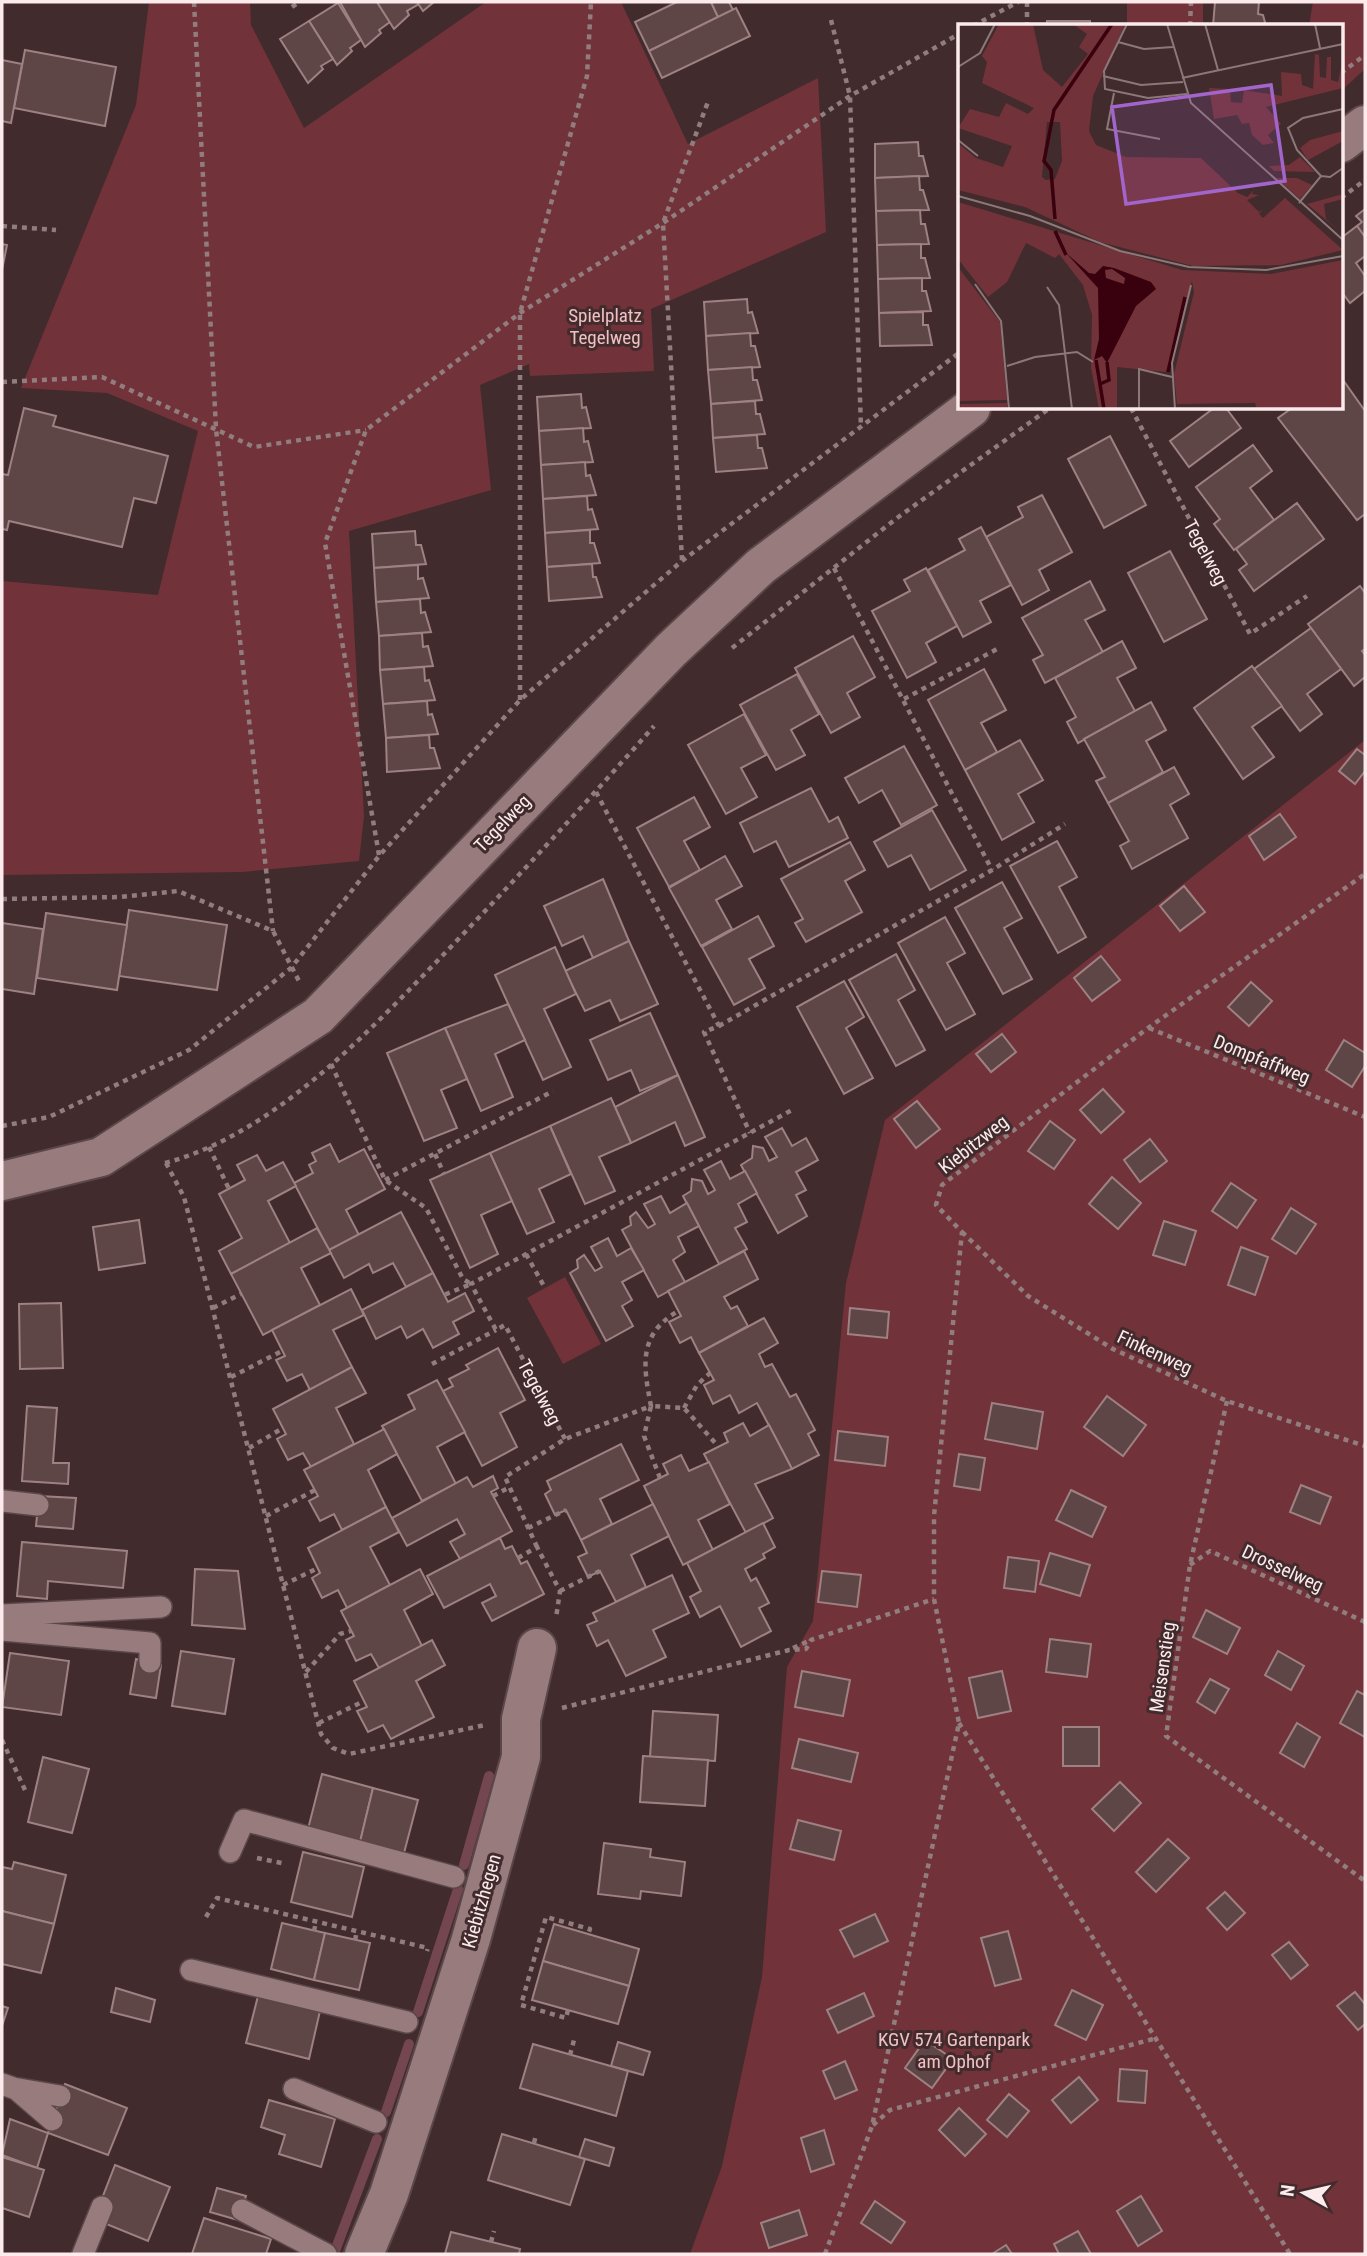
<svg xmlns="http://www.w3.org/2000/svg" width="1367" height="2256" font-family="'Roboto Condensed',sans-serif">
	<rect width="100%" height="100%" fill="#422b2d"/>
	<!-- green -->
	<g fill="#72323a">
		<polygon points="149,2 250,2 251,25 304,128 486,2 621,2 688,144 818,78 826,232 651,309 654,371 530,376 529,364 480,385 491,490 349,531 364,816 359,861 242,872 2,875 2,581 158,595 198,431 107,393 21,388 136,105"/>
		<rect x="1127" y="2" width="76" height="24"/>
		<polygon points="1313,2 1365,2 1365,69 1341,91 1341,26 1309,26"/>
		<polygon points="1365,740 1365,2254 690,2254 722,2166 762,1977 787,1667 813,1621 846,1283 885,1120"/>
		<polygon points="565,1277 601,1344 563,1364 527,1298"/>
	</g>
	<g fill="none" stroke-linecap="round" stroke-linejoin="round">
		<!-- stream -->
		<g stroke="#734650" stroke-width="10">
			<polyline points="464,1865 489,1776"/>
			<polyline points="418,2012 458,1889"/>
			<polyline points="386,2112 409,2044"/>
			<polyline points="335,2251 377,2139"/>
		</g>
	</g>
	<!-- building -->
	<g fill="#5e4546" stroke="#9e8183" stroke-width="2">
		<polygon points="340,2 377,2 390,22 379,30 381,33 365,47"/>
		<polygon points="377,2 417,2 419,4 407,11 409,15 394,29"/>
		<polygon points="417,2 434,2 423,11"/>
		<polygon points="677,2 711,2 718,17 649,51 635,22"/>
		<polygon points="711,2 729,2 733,10 718,17"/>
		<polygon points="1215,2 1259,2 1258,14 1263,15 1266,26 1213,26"/>
		<polygon points="338,3 361,40 350,48 352,51 337,65 309,21"/>
		<polygon points="736,8 750,36 662,78 649,51"/>
		<polygon points="309,21 333,59 321,66 323,69 308,83 280,39"/>
		<rect x="1047" y="21" width="43" height="5"/>
		<polygon points="25,50 116,67 105,126 14,108"/>
		<polygon points="2,60 22,64 11,123 2,121"/>
		<polygon points="918,142 919,156 923,156 928,176 875,178 875,144"/>
		<polygon points="919,176 920,190 923,190 929,210 876,211 875,178"/>
		<polygon points="1365,209 1365,237 1357,226 1362,222 1356,216"/>
		<polygon points="920,210 921,224 925,224 929,244 877,245 876,211"/>
		<polygon points="1357,226 1365,237 1365,256 1356,263 1365,276 1365,291 1350,303 1341,291 1341,238"/>
		<polygon points="2,244 7,245 2,270"/>
		<polygon points="921,244 921,258 925,258 930,278 878,279 877,245"/>
		<polygon points="922,278 922,291 926,291 931,311 879,313 878,279"/>
		<polygon points="747,299 748,313 752,312 758,333 706,336 704,302"/>
		<polygon points="923,312 923,325 928,325 932,345 880,346 879,313"/>
		<polygon points="750,333 751,346 755,346 760,367 708,370 706,336"/>
		<polygon points="752,367 753,380 757,380 762,400 711,404 708,370"/>
		<polygon points="1341,377 1365,411 1365,514 1357,520 1278,418 1292,408 1341,408"/>
		<polygon points="581,394 582,408 586,407 591,428 539,431 537,397"/>
		<polygon points="755,401 756,414 760,414 765,434 713,438 711,404"/>
		<polygon points="24,408 56,416 53,426 168,456 156,503 134,498 122,547 9,521 7,530 2,529 2,474 8,475"/>
		<polygon points="1214,408 1226,408 1241,428 1189,467 1170,441"/>
		<polygon points="583,428 584,442 588,441 593,462 541,465 539,431"/>
		<polygon points="757,435 758,448 762,448 767,468 716,472 713,438"/>
		<polygon points="1110,436 1146,505 1104,528 1068,459"/>
		<polygon points="1253,445 1272,471 1250,488 1274,520 1234,550 1214,524 1220,519 1196,487"/>
		<polygon points="585,462 586,476 590,475 596,495 543,499 541,465"/>
		<polygon points="1042,495 1072,552 1039,570 1049,590 1022,605 986,537 1023,517 1018,507"/>
		<polygon points="587,496 588,510 592,509 598,529 545,533 543,499"/>
		<polygon points="1297,503 1324,539 1254,591 1239,570 1247,564 1236,549"/>
		<polygon points="981,527 1011,585 980,601 991,622 963,637 928,570 965,550 959,539"/>
		<polygon points="590,530 590,543 594,543 600,563 547,567 545,533"/>
		<polygon points="415,531 416,545 421,545 426,564 374,568 372,534"/>
		<polygon points="1170,551 1207,619 1164,642 1128,573"/>
		<polygon points="592,564 593,577 596,577 602,597 549,601 547,567"/>
		<polygon points="418,565 418,579 423,578 429,598 376,602 374,568"/>
		<polygon points="926,568 957,626 926,643 936,662 907,678 872,611 910,591 904,580"/>
		<polygon points="1090,581 1105,610 1085,620 1103,652 1045,683 1033,660 1043,655 1022,618"/>
		<polygon points="1360,586 1365,593 1365,649 1362,651 1365,655 1365,677 1354,686 1308,624"/>
		<polygon points="420,599 421,613 425,612 431,632 379,636 376,602"/>
		<polygon points="1311,628 1341,669 1307,694 1322,714 1300,731 1254,669"/>
		<polygon points="422,633 423,647 428,646 433,666 380,670 379,636"/>
		<polygon points="853,636 875,677 847,693 860,717 831,733 795,668"/>
		<polygon points="1122,641 1136,668 1117,678 1135,711 1078,743 1067,722 1076,717 1055,678"/>
		<polygon points="1252,666 1282,706 1252,727 1274,757 1243,779 1194,708"/>
		<polygon points="424,667 425,681 429,680 435,700 383,704 380,670"/>
		<polygon points="984,669 1006,710 981,723 997,752 965,770 928,700"/>
		<polygon points="797,674 819,714 791,730 805,755 776,770 740,705"/>
		<polygon points="427,701 428,715 432,714 438,734 386,738 383,704"/>
		<polygon points="1151,702 1166,730 1146,741 1163,772 1108,803 1096,781 1105,777 1084,739"/>
		<polygon points="744,714 766,755 741,768 757,797 726,814 688,745"/>
		<polygon points="429,735 430,748 434,748 440,768 387,772 386,738"/>
		<polygon points="1020,740 1043,780 1018,794 1034,822 1002,840 965,770"/>
		<polygon points="904,746 937,805 901,825 882,790 859,803 845,778"/>
		<polygon points="1357,749 1365,755 1365,771 1355,784 1339,771"/>
		<polygon points="1174,767 1189,794 1170,805 1188,838 1132,869 1120,846 1129,841 1108,803"/>
		<polygon points="811,788 829,822 838,817 848,838 789,867 776,841 754,852 740,823"/>
		<polygon points="694,797 710,827 684,841 700,870 669,887 637,828"/>
		<polygon points="932,810 966,870 930,890 911,855 888,867 874,842"/>
		<polygon points="1280,814 1296,837 1264,860 1249,836"/>
		<polygon points="1057,841 1077,877 1059,887 1086,937 1058,953 1010,866"/>
		<polygon points="850,842 865,870 845,881 862,912 806,942 795,923 803,919 781,879"/>
		<polygon points="725,856 742,886 716,900 732,929 701,946 669,888"/>
		<polygon points="603,879 629,941 593,958 583,936 562,946 544,906"/>
		<polygon points="1002,882 1022,918 1004,928 1032,979 1003,994 955,908"/>
		<polygon points="1184,886 1205,912 1180,931 1160,906"/>
		<polygon points="129,910 227,925 217,990 119,976"/>
		<polygon points="46,913 127,925 117,990 37,978"/>
		<polygon points="758,916 774,946 749,959 765,988 734,1005 702,947"/>
		<polygon points="945,917 965,953 947,963 975,1014 946,1030 898,943"/>
		<polygon points="2,923 43,929 34,994 2,989"/>
		<polygon points="629,941 658,1004 620,1021 610,1000 585,1011 565,971"/>
		<polygon points="555,947 576,994 544,1009 571,1067 543,1080 495,975"/>
		<polygon points="896,954 915,990 898,1000 925,1050 896,1066 849,980"/>
		<polygon points="1101,956 1120,980 1092,1001 1074,978"/>
		<polygon points="844,981 864,1017 846,1028 873,1078 844,1094 797,1007"/>
		<polygon points="1251,982 1272,1001 1249,1026 1228,1007"/>
		<polygon points="508,1004 525,1040 495,1054 513,1097 481,1111 445,1028"/>
		<polygon points="650,1013 678,1075 640,1091 631,1070 608,1080 590,1040"/>
		<polygon points="445,1028 467,1079 441,1090 457,1128 424,1141 387,1053"/>
		<polygon points="1002,1034 1016,1052 991,1072 976,1054"/>
		<polygon points="1344,1040 1365,1053 1365,1066 1352,1087 1326,1070"/>
		<polygon points="678,1075 705,1137 685,1146 675,1122 631,1143 615,1107"/>
		<polygon points="1103,1089 1124,1112 1101,1133 1080,1110"/>
		<polygon points="611,1098 631,1143 599,1157 615,1191 585,1204 550,1126"/>
		<polygon points="917,1101 940,1129 916,1148 894,1119"/>
		<polygon points="1050,1121 1075,1140 1054,1169 1028,1151"/>
		<polygon points="550,1126 571,1174 539,1189 554,1222 527,1234 490,1153"/>
		<polygon points="782,1128 792,1146 806,1138 818,1160 796,1172 806,1190 796,1195 807,1216 778,1233 741,1165 752,1158 753,1146 763,1148 769,1161 777,1157 765,1137"/>
		<polygon points="1150,1139 1167,1161 1140,1182 1124,1160"/>
		<polygon points="330,1144 339,1162 364,1149 385,1189 346,1210 359,1235 329,1250 294,1183 313,1173 309,1165 316,1161 312,1153"/>
		<polygon points="490,1153 512,1201 481,1215 498,1254 470,1268 430,1180"/>
		<polygon points="257,1155 266,1171 283,1162 296,1186 268,1201 290,1243 231,1274 219,1251 242,1238 219,1194 245,1180 237,1165"/>
		<polygon points="721,1161 730,1179 745,1171 757,1193 738,1204 747,1222 735,1228 747,1249 719,1264 683,1196 691,1191 692,1179 702,1181 708,1194 715,1190 704,1170"/>
		<polygon points="1112,1177 1141,1203 1118,1229 1089,1204"/>
		<polygon points="1231,1183 1256,1200 1237,1228 1212,1211"/>
		<polygon points="661,1196 670,1213 687,1203 699,1226 678,1237 685,1252 673,1260 685,1282 658,1297 622,1230 631,1225 630,1217 636,1212 648,1228 655,1224 644,1204"/>
		<polygon points="1291,1208 1316,1224 1296,1254 1272,1239"/>
		<polygon points="401,1212 433,1273 406,1287 393,1263 373,1273 369,1264 344,1278 329,1250"/>
		<polygon points="139,1220 145,1263 99,1270 93,1227"/>
		<polygon points="1164,1221 1196,1231 1185,1265 1153,1255"/>
		<polygon points="317,1228 331,1253 301,1268 320,1305 263,1335 231,1274"/>
		<polygon points="608,1238 617,1256 631,1248 644,1270 622,1282 632,1300 622,1306 633,1326 606,1341 570,1273 578,1268 577,1260 584,1255 595,1271 602,1267 591,1247"/>
		<polygon points="1241,1247 1268,1257 1255,1295 1228,1285"/>
		<polygon points="744,1251 758,1279 724,1297 731,1309 737,1306 748,1326 699,1353 691,1337 680,1343 669,1322 681,1316 668,1291"/>
		<polygon points="433,1273 448,1302 465,1293 474,1311 453,1322 459,1334 433,1348 423,1329 407,1338 401,1326 376,1339 362,1310"/>
		<polygon points="351,1289 364,1315 333,1330 352,1367 310,1390 302,1374 287,1381 276,1360 285,1356 272,1330"/>
		<polygon points="61,1303 63,1368 20,1369 19,1304"/>
		<polygon points="850,1308 889,1312 887,1338 848,1334"/>
		<polygon points="764,1318 778,1343 759,1354 765,1367 772,1364 790,1397 796,1394 815,1430 808,1434 819,1455 792,1469 757,1403 739,1413 730,1395 713,1404 704,1385 714,1380 699,1353"/>
		<polygon points="498,1348 525,1400 500,1413 517,1447 482,1466 443,1391 453,1386 449,1379 469,1369 466,1365"/>
		<polygon points="352,1367 366,1393 336,1408 354,1444 311,1467 303,1453 288,1460 277,1439 286,1434 273,1409"/>
		<polygon points="437,1380 465,1432 437,1447 456,1484 422,1501 382,1426 415,1409 408,1395"/>
		<polygon points="1107,1396 1146,1425 1123,1456 1084,1427"/>
		<polygon points="992,1403 1043,1412 1037,1449 985,1439"/>
		<polygon points="27,1406 57,1408 53,1463 69,1463 68,1484 22,1481"/>
		<polygon points="743,1423 750,1436 769,1425 792,1469 755,1484 773,1518 746,1533 704,1454 728,1442 724,1433"/>
		<polygon points="384,1429 397,1454 368,1470 386,1507 342,1530 334,1514 320,1521 309,1501 318,1496 304,1470"/>
		<polygon points="838,1431 888,1437 885,1466 835,1460"/>
		<polygon points="621,1444 639,1480 600,1499 612,1524 581,1540 566,1510 555,1515 545,1494 551,1490 547,1481"/>
		<polygon points="959,1454 985,1458 980,1490 954,1486"/>
		<polygon points="681,1455 689,1471 709,1462 730,1504 698,1520 713,1550 683,1565 644,1486 668,1474 663,1464"/>
		<polygon points="493,1476 498,1488 491,1492 512,1531 460,1559 450,1542 465,1534 457,1519 407,1546 392,1518 467,1477 473,1487"/>
		<polygon points="1301,1485 1331,1497 1320,1524 1290,1512"/>
		<polygon points="1071,1490 1106,1507 1092,1537 1056,1520"/>
		<polygon points="39,1496 76,1498 73,1529 36,1526"/>
		<polygon points="653,1504 669,1536 631,1555 646,1587 616,1602 600,1571 588,1577 578,1557 587,1553 581,1540"/>
		<polygon points="386,1507 399,1532 370,1547 390,1585 347,1608 338,1590 322,1598 312,1578 320,1573 308,1548"/>
		<polygon points="763,1523 775,1547 763,1554 765,1558 745,1569 751,1581 756,1578 769,1603 759,1608 771,1631 741,1647 720,1606 700,1617 690,1597 701,1591 687,1563"/>
		<polygon points="500,1538 505,1549 512,1546 521,1564 527,1561 544,1594 492,1621 482,1603 496,1596 490,1584 444,1608 427,1576"/>
		<polygon points="22,1542 127,1551 123,1588 48,1581 47,1599 17,1596"/>
		<polygon points="1050,1553 1090,1565 1080,1596 1040,1584"/>
		<polygon points="1008,1557 1039,1561 1035,1592 1004,1588"/>
		<polygon points="195,1569 238,1571 245,1629 192,1625"/>
		<polygon points="420,1569 433,1594 404,1610 422,1646 379,1668 371,1654 356,1661 346,1640 354,1636 341,1611"/>
		<polygon points="822,1571 861,1575 857,1607 818,1602"/>
		<polygon points="672,1575 689,1613 653,1630 666,1657 626,1676 608,1640 597,1646 587,1625 597,1621 593,1613"/>
		<polygon points="1206,1610 1240,1628 1227,1654 1193,1637"/>
		<polygon points="1050,1639 1091,1644 1087,1677 1046,1672"/>
		<polygon points="432,1640 445,1665 416,1681 434,1717 391,1739 383,1725 368,1732 357,1711 367,1707 354,1681"/>
		<polygon points="181,1651 234,1659 225,1714 172,1706"/>
		<polygon points="1278,1651 1304,1666 1291,1690 1265,1675"/>
		<polygon points="10,1653 69,1661 61,1715 2,1707"/>
		<polygon points="136,1659 161,1665 156,1698 130,1694"/>
		<polygon points="802,1671 850,1680 843,1716 795,1707"/>
		<polygon points="1002,1671 1011,1711 978,1718 969,1678"/>
		<polygon points="1210,1679 1229,1689 1215,1713 1197,1702"/>
		<polygon points="1357,1691 1365,1695 1365,1737 1340,1723"/>
		<polygon points="653,1711 718,1715 715,1761 650,1757"/>
		<polygon points="1297,1723 1320,1737 1304,1767 1280,1753"/>
		<rect x="1063" y="1727" width="36" height="39"/>
		<polygon points="799,1739 858,1753 851,1782 792,1768"/>
		<polygon points="643,1756 708,1760 705,1806 640,1802"/>
		<polygon points="43,1757 89,1769 72,1833 28,1822"/>
		<polygon points="322,1774 373,1788 360,1842 308,1829"/>
		<polygon points="1120,1782 1141,1803 1114,1831 1092,1809"/>
		<polygon points="373,1788 418,1800 404,1853 360,1842"/>
		<polygon points="798,1820 841,1831 834,1860 790,1849"/>
		<polygon points="1168,1839 1189,1858 1156,1892 1136,1872"/>
		<polygon points="604,1843 651,1849 650,1857 685,1862 681,1896 641,1891 640,1899 598,1894"/>
		<polygon points="303,1852 364,1867 352,1917 291,1902"/>
		<polygon points="14,1862 66,1875 54,1924 2,1911 2,1867 12,1869"/>
		<polygon points="1225,1892 1245,1913 1227,1930 1207,1908"/>
		<polygon points="2,1911 54,1924 41,1973 2,1964"/>
		<polygon points="875,1914 888,1941 854,1957 840,1930"/>
		<polygon points="282,1923 325,1933 314,1980 271,1969"/>
		<polygon points="554,1924 639,1949 629,1986 543,1961"/>
		<polygon points="1008,1931 1021,1979 995,1986 981,1938"/>
		<polygon points="325,1933 370,1943 359,1990 314,1980"/>
		<polygon points="1289,1942 1308,1965 1291,1979 1272,1955"/>
		<polygon points="543,1961 629,1986 618,2024 532,2000"/>
		<polygon points="116,1988 155,2000 150,2022 111,2012"/>
		<polygon points="1072,1990 1103,2005 1086,2040 1055,2025"/>
		<polygon points="1355,1992 1365,2004 1365,2024 1358,2030 1337,2006"/>
		<polygon points="864,1993 874,2016 838,2033 827,2010"/>
		<polygon points="258,1996 320,2011 309,2059 246,2043"/>
		<polygon points="2,2006 8,2008 2,2026"/>
		<polygon points="925,2040 953,2059 932,2088 905,2068"/>
		<polygon points="618,2042 650,2052 643,2075 611,2066"/>
		<polygon points="533,2044 628,2071 616,2116 520,2088"/>
		<polygon points="845,2061 857,2090 835,2099 823,2071"/>
		<polygon points="1120,2069 1147,2071 1145,2103 1118,2101"/>
		<polygon points="1079,2077 1098,2100 1071,2123 1052,2100"/>
		<polygon points="65,2084 127,2108 108,2155 48,2133"/>
		<polygon points="1009,2094 1029,2111 1007,2137 987,2120"/>
		<polygon points="269,2100 335,2119 321,2167 279,2154 285,2135 261,2127"/>
		<polygon points="959,2108 986,2134 965,2156 939,2130"/>
		<polygon points="10,2119 48,2133 37,2168 2,2155"/>
		<polygon points="824,2130 834,2164 811,2172 801,2138"/>
		<polygon points="502,2134 585,2159 570,2205 488,2180"/>
		<polygon points="585,2139 614,2148 609,2166 579,2157"/>
		<polygon points="2,2157 44,2170 29,2217 2,2208"/>
		<polygon points="115,2165 170,2187 148,2241 94,2219"/>
		<polygon points="217,2188 246,2196 238,2220 210,2212"/>
		<polygon points="1141,2196 1162,2231 1138,2246 1117,2211"/>
		<polygon points="875,2201 905,2222 891,2243 861,2223"/>
		<polygon points="799,2210 807,2235 769,2248 761,2223"/>
		<polygon points="204,2218 271,2239 266,2254 192,2254"/>
		<polygon points="1078,2231 1091,2254 1059,2254 1054,2244"/>
		<polygon points="451,2232 520,2249 519,2254 445,2254"/>
		<polygon points="1006,2245 1012,2254 992,2254"/>
	</g>
	<g fill="none" stroke-linecap="round" stroke-linejoin="round">
		<!-- service casing -->
		<g stroke="#5b4749" stroke-width="24">
			<g id="service">
				<polyline points="3,1501 38,1505"/>
				<polyline points="2,1615 161,1607"/>
				<polyline points="2,1630 150,1643 150,1662"/>
				<polyline points="230,1852 244,1820 454,1877"/>
				<polyline points="191,1970 407,2022"/>
				<polyline points="2,2084 16,2089 52,2120"/>
				<polyline points="19,2089 60,2096"/>
				<polyline points="294,2089 376,2122"/>
				<polyline points="242,2210 326,2254"/>
				<polyline points="83,2254 102,2207"/>
			</g>
		</g>
		<!-- minor casing -->
		<g stroke="#5b4749" stroke-width="42">
			<g id="minor">
				<polyline points="1341,143 1365,125"/>
				<polyline points="2,1181 101,1157 318,1016 671,650 761,566 971,408"/>
				<polyline points="364,2254 389,2194 471,1939 521,1757 521,1719 537,1648"/>
			</g>
		</g>
		<!-- path -->
		<g stroke="#917d7e" stroke-width="4.5" stroke-dasharray="5 5" stroke-linecap="butt">
			<polyline points="194,2 216,429 273,931"/>
			<polyline points="1027,2 1027,26"/>
			<polyline points="292,7 299,2"/>
			<polyline points="831,20 850,96 861,428"/>
			<polyline points="973,26 1018,2"/>
			<polyline points="1190,26 1191,2"/>
			<polyline points="1341,73 1365,55"/>
			<polyline points="1341,198 1365,180"/>
			<polyline points="2,226 56,230"/>
			<polyline points="2,382 102,377 254,447 366,430"/>
			<polyline points="1131,408 1250,634 1307,596"/>
			<polyline points="682,560 663,223 709,99"/>
			<polyline points="834,568 992,870"/>
			<polyline points="732,648 897,518 1050,408"/>
			<polyline points="904,699 997,649"/>
			<polyline points="520,700 520,313 587,76 591,2"/>
			<polyline points="596,792 719,1026 704,1032 750,1133"/>
			<polyline points="379,855 325,543 366,430 520,313 663,223 850,96 959,34"/>
			<polyline points="2,899 120,897 178,891 273,931 300,983"/>
			<polyline points="719,1026 992,870 1065,824"/>
			<polyline points="1149,1028 1365,1117"/>
			<polyline points="331,1064 385,1180 426,1208 463,1279 471,1284 444,1295"/>
			<polyline points="2,1126 49,1117 189,1050 291,968 379,856 520,700 682,561 959,353"/>
			<polyline points="209,1147 229,1189"/>
			<polyline points="435,1154 444,1174"/>
			<path d="M165 1163C275 1134 369 1031 446 952 517 878 586 803 654 726"/>
			<polyline points="166,1163 184,1197 321,1734 333,1748 349,1754 485,1725"/>
			<polyline points="385,1180 553,1091"/>
			<polyline points="962,1232 1028,1296 1113,1349 1227,1401 1365,1446"/>
			<polyline points="526,1254 545,1288"/>
			<polyline points="213,1308 241,1294"/>
			<polyline points="432,1364 496,1330"/>
			<polyline points="231,1377 282,1351"/>
			<polyline points="1227,1401 1190,1565 1166,1736 1365,1881"/>
			<polyline points="684,1408 697,1385 710,1373"/>
			<polyline points="565,1439 505,1325 496,1330 471,1284 792,1110"/>
			<polyline points="249,1448 283,1428"/>
			<polyline points="660,1478 644,1436 651,1406 684,1408 718,1446"/>
			<polyline points="493,1496 510,1487"/>
			<polyline points="266,1516 315,1490"/>
			<polyline points="528,1528 566,1510"/>
			<path d="M537 1547 505 1477 565 1439 651 1406C643 1365 638 1335 678 1311"/>
			<polyline points="518,1558 537,1547 560,1591 556,1618"/>
			<polyline points="1190,1565 1210,1551 1365,1622"/>
			<polyline points="283,1585 318,1568"/>
			<polyline points="560,1591 600,1571"/>
			<polyline points="793,1648 811,1640"/>
			<polyline points="306,1672 340,1634 351,1631"/>
			<polyline points="562,1708 789,1650 806,1649 811,1640 934,1599"/>
			<polyline points="319,1723 364,1701"/>
			<polyline points="959,1723 1290,2254"/>
			<polyline points="2,1740 25,1790"/>
			<polyline points="257,1858 286,1864"/>
			<polyline points="206,1917 217,1898 428,1948 427,1951"/>
			<polyline points="314,1931 316,1922"/>
			<polyline points="355,1940 357,1931"/>
			<polyline points="568,2010 566,2018 521,2005 546,1917 590,1929 588,1934"/>
			<polyline points="570,2055 574,2040"/>
			<polyline points="873,2125 890,2110 1153,2039"/>
			<polyline points="534,2143 536,2135"/>
			<polyline points="491,2242 494,2231"/>
			<polyline points="825,2254 872,2126 959,1723 934,1599 934,1516 962,1232 936,1205 942,1185 1148,1028 1365,874"/>
		</g>
		<!-- service -->
		<use href="#service" stroke="#977b7d" stroke-width="21"/>
		<!-- minor -->
		<use href="#minor" stroke="#977b7d" stroke-width="38"/>
	</g>
	<g text-anchor="middle" stroke-width="6" stroke-linejoin="round" paint-order="stroke">
		<!-- park labels -->
		<g font-size="19" fill="#f0c0c2" stroke="#422b2d">
			<text x="605" y="322">Spielplatz<tspan x="605" dy="22">Tegelweg</tspan></text>
			<text x="954" y="2046">KGV 574 Gartenpark<tspan x="954" dy="22">am Ophof</tspan></text>
		</g>
		<!-- street labels -->
		<g font-size="19" fill="#fbebec" stroke="#422b2d">
			<text transform="translate(1206 552) rotate(62)" y="7">Tegelweg</text>
			<text transform="translate(502 823) rotate(-46)" y="7">Tegelweg</text>
			<text transform="translate(1262 1059) rotate(22)" y="7">Dompfaffweg</text>
			<text transform="translate(973 1144) rotate(-38)" y="7">Kiebitzweg</text>
			<text transform="translate(1155 1352) rotate(25)" y="7">Finkenweg</text>
			<text transform="translate(540 1392) rotate(62)" y="7">Tegelweg</text>
			<text transform="translate(1283 1568) rotate(25)" y="7">Drosselweg</text>
			<text transform="translate(1162 1667) rotate(-82)" y="7">Meisenstieg</text>
			<text transform="translate(481 1901) rotate(-74)" y="7">Kiebitzhegen</text>
		</g>
	</g>
	<!-- overview -->
	<g transform="translate(958 24)">
		<rect width="385" height="385" fill="#422b2d"/>
		<path d="M41 0H75L85 46 104 63 130 30 121 23 129 10 115 0H167L135 72 131 107 138 121 168 133 243 134 280 169 289 173 296 166 294 170 301 171 289 176 301 188 305 185 301 190 305 194 327 174 385 226 323 241 235 242 142 218 67 183 0 166V119L18 134 45 143 54 122 0 104 12 85 41 93 48 79 70 90 76 84 24 59 29 38 24 32ZM89 98H102L104 137 97 155 88 156 84 153ZM357 30 361 31 362 53 368 54 369 33H373V56L380 58 385 35V64L308 83 323 100 310 111 316 119 305 121 294 111 291 99 284 100 279 91 256 95 251 64 272 65 273 78 284 79 286 66 324 72 323 48 343 50 344 61 355 65ZM385 107V117L350 136 342 124 352 116ZM342 133 357 148 316 147 311 142 331 141ZM318 154H339L354 161 342 175ZM385 170V175L366 180 368 195 385 210 349 180ZM0 178 224 246 313 250 385 236V385H299L297 379 219 380 216 350 236 268 234 257 208 348 159 343V385H141L133 344 134 291 125 261 101 230 97 234 68 219 49 258 30 273 0 235ZM0 243 42 298 49 376 1 377V385ZM49 379V385H3L2 380Z" fill="#72323a" fill-rule="evenodd"/>
		<path d="M108 229 131 249 137 250 145 242 156 244 193 258 198 265 178 282 149 339 144 332 136 336 141 315 140 264ZM154 245 167 254 166 260 148 254 147 246Z" fill="#39000d" fill-rule="evenodd"/>
		<path fill="none" stroke="#39000d" stroke-width="3.5" d="M97 195 93 146 86 137 96 86 154 0M97 207 108 231M138 336 146 385M210 348 227 273M142 360 151 356 149 338"/>
		<path fill="none" stroke="#8c7879" stroke-width="2" d="M169 0 146 47 147 65 190 74 229 70M209 0 233 79 385 216M247 0 260 46M357 0 362 24M160 18 186 25 215 23M0 43 22 29 37 0M145 52 183 61 225 58M224 54 385 20M156 69 149 105 202 115M0 116 20 132M363 152 339 126 330 104 345 94 385 85M0 172 72 192 162 227 231 243 308 246 385 232M341 179 363 152 372 153 385 144M17 260 43 297 51 385M89 263 101 281 114 385M49 342 77 333 119 328 135 338M181 385V345L214 353M217 385 214 339 233 261"/>
		<path fill="#a165cc" fill-opacity="0.15" stroke="#a165cc" stroke-width="3.5" d="M313 61 327 157 168 180 154 83Z"/>
		<rect width="385" height="385" fill="none" stroke="#fbebec" stroke-width="3.5"/>
	</g>
	<!-- border -->
	<rect width="1367" height="2256" fill="none" stroke="#fbebec" stroke-width="7"/>
	<!-- north arrow -->
	<g transform="translate(1304 2193) rotate(278)" stroke="#422b2d" stroke-width="5" paint-order="stroke">
	<path d="M0-5L12 26L0 18L-12 26Z" fill="#fbebec"/>
	<text y="-10" font-size="19" font-weight="bold" text-anchor="middle" fill="#fbebec">N</text>
	</g>
</svg>
